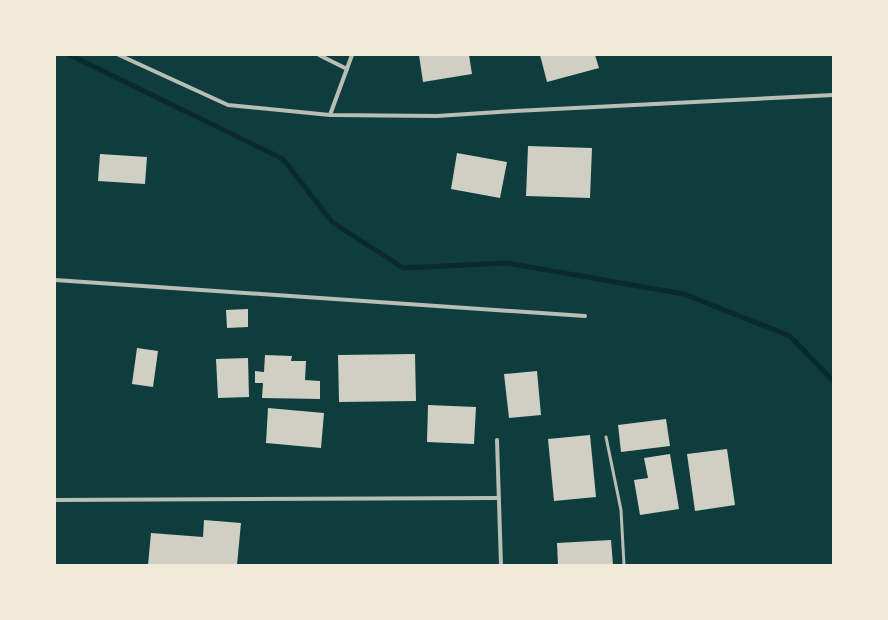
<svg xmlns="http://www.w3.org/2000/svg" width="888" height="620" font-family="'Space Grotesk',sans-serif">
	<rect width="100%" height="100%" fill="#0f3d3e"/>
	<g fill="none" stroke-linecap="round" stroke-linejoin="round">
		<!-- stream -->
		<polyline stroke="#0a2a2b" stroke-width="5" points="70,55 283,159 332,222 403,268 507,263 684,294 790,336 833,381"/>
	</g>
	<!-- building -->
	<g fill="#cfcfc3">
		<polygon points="419,55 469,55 472,74 423,82"/>
		<polygon points="540,55 595,55 599,68 547,82"/>
		<polygon points="528,146 592,148 590,198 526,196"/>
		<polygon points="457,153 507,162 500,198 451,189"/>
		<polygon points="100,154 147,157 145,184 98,181"/>
		<polygon points="248,309 248,327 227,328 226,310"/>
		<polygon points="137,348 158,351 153,387 132,384"/>
		<polygon points="415,354 416,401 339,402 338,355"/>
		<polygon points="265,355 292,356 291,361 306,361 305,380 320,381 320,399 262,398 263,383 255,383 255,371 264,372"/>
		<polygon points="248,358 249,397 218,398 216,359"/>
		<polygon points="537,371 541,415 509,418 504,374"/>
		<polygon points="428,405 476,407 474,444 427,442"/>
		<polygon points="268,408 324,413 321,448 266,443"/>
		<polygon points="666,419 670,446 621,452 618,425"/>
		<polygon points="590,435 596,497 554,501 548,439"/>
		<polygon points="727,449 735,505 695,511 687,454"/>
		<polygon points="670,454 679,509 640,515 634,480 648,478 644,458"/>
		<polygon points="204,520 241,523 237,565 148,565 151,533 203,537"/>
		<polygon points="611,540 613,565 558,565 557,543"/>
	</g>
	<g fill="none" stroke-linecap="round" stroke-linejoin="round">
		<!-- service -->
		<polyline stroke="#b8beb3" stroke-width="3" points="606,437 621,510 624,565"/>
		<!-- minor -->
		<g stroke="#b8beb3" stroke-width="4">
			<polyline points="119,55 228,105 330,115 437,116 515,111 833,95"/>
			<polyline points="319,55 347,69"/>
			<polyline points="330,115 352,55"/>
			<polyline points="55,280 585,316"/>
			<polyline points="497,440 501,565"/>
			<polyline points="55,500 499,498"/>
		</g>
	</g>
	<!-- border -->
	<rect width="888" height="620" fill="none" stroke="#f1e9da" stroke-width="112"/>
</svg>
